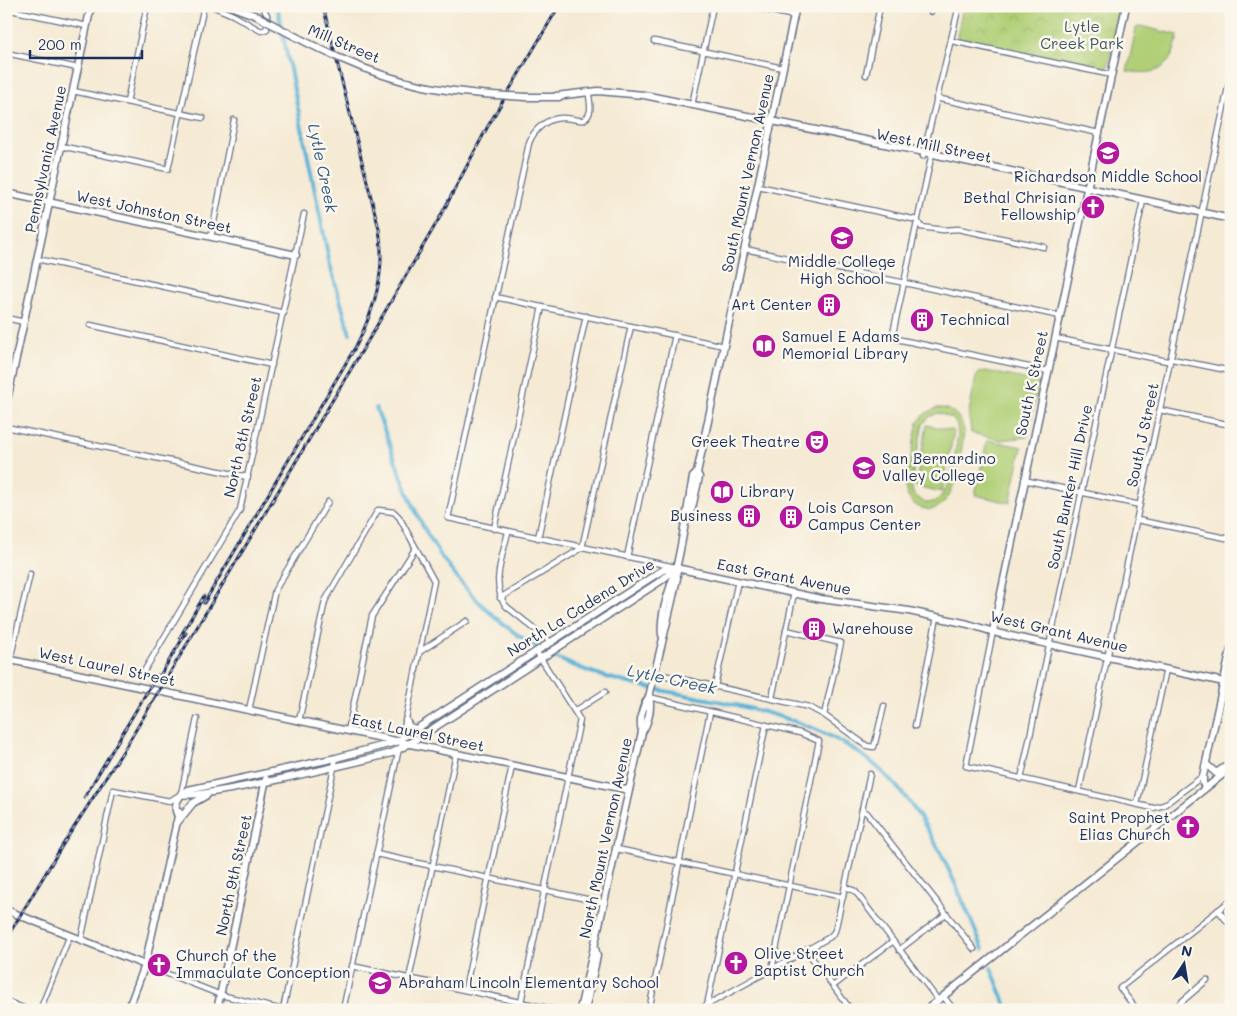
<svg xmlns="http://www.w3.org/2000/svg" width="1237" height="1016" font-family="Mali,sans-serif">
	<defs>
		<pattern id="park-crowns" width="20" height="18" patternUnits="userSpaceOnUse" patternTransform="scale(1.25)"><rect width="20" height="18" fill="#b0cf76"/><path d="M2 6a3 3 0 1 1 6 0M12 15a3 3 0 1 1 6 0" fill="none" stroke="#97b268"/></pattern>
	</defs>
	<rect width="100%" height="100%" fill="#fbf7ec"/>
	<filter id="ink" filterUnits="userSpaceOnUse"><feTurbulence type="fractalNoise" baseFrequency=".02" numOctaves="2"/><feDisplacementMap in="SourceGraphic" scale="10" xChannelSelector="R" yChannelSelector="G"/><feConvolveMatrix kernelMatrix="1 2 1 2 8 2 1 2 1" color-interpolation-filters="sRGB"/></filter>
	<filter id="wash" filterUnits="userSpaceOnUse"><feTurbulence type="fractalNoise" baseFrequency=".0096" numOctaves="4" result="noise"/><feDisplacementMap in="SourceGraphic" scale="20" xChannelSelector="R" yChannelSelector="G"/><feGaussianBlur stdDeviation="1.12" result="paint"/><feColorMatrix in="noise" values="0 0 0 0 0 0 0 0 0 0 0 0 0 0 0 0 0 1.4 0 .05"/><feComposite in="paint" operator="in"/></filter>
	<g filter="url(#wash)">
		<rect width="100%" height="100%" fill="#f5ead4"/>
		<!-- park -->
		<polygon fill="url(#park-crowns)" stroke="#667f6a" points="963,6 1121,6 1108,67 1104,70 959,39 957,36"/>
		<!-- pitch -->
		<g fill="#b0cf76" stroke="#667f6a" fill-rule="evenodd">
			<path d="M1140 26 1178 35C1173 66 1159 77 1127 71L1136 28Z"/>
			<polygon points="986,371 1039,382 1027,437 1001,440 971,433 969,412 976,377 979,373"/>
			<path d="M937 408C952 407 962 417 964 432 961 454 955 523 919 507 910 503 906 495 905 485L918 422 926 413ZM938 413 952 418 957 425 958 435C954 455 952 505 925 503L913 494 911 482 923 424 929 417Z"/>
			<polygon points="927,425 954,431 942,492 915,486"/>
			<polygon points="987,440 1022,447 1010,503 975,495"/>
		</g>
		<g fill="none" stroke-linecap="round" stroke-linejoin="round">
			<!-- canal -->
			<g stroke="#5bb3d8" stroke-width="4">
				<polyline points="277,6 330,265 350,334"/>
				<path d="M376 408C390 444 402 483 419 518 454 589 515 647 591 672 635 687 682 694 727 703 786 716 844 733 888 777 935 826 957 888 983 949"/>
				<polyline points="991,968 1008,1010"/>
			</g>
		</g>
	</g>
	<g filter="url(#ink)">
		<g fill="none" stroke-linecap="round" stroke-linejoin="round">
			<!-- street casing -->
			<g stroke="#677087" stroke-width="7">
				<g id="street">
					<polyline points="212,6 233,15 261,31 267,29 267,15 262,6"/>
					<polyline points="749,6 794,16"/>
					<polyline points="6,9 87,26"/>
					<polyline points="931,12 933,6"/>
					<polyline points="654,41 783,68"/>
					<polyline points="952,41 1112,75"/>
					<polyline points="6,53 78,68"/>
					<polyline points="866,75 880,6"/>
					<polyline points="73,91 203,118"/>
					<path d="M589 95C590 105 593 113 584 120 577 121 571 118 564 118 548 117 534 129 529 143L448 518 675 567"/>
					<polyline points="936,98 1099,133"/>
					<polyline points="127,102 147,6"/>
					<polyline points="692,105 713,6"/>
					<polyline points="61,146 168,169 204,6"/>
					<polyline points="923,156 959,6"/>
					<polyline points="931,158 892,338 1048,371"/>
					<polyline points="758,186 917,220 921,227 943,230 958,229 1044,247"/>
					<polyline points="211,237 234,120"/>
					<polyline points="745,249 1060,316"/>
					<polyline points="37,259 284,313"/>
					<polyline points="495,297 724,346"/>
					<polyline points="6,318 24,322"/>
					<polyline points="90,325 272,365"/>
					<polyline points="1055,338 1167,361 1172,359 1231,371"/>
					<polyline points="1160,410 1231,425"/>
					<polyline points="6,427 248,477"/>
					<polyline points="1024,480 1140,505"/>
					<polyline points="1137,520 1231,539"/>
					<polyline points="494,529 542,307"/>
					<path d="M508 532C503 555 490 585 506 606L552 643"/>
					<polyline points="538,538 586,316"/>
					<polyline points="627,557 675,335"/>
					<polyline points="500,598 582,548 631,326"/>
					<polyline points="786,630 841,643 824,715"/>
					<polyline points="993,631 966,766 1153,808 1164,805 1203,776"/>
					<polyline points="421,651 467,621"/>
					<polyline points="10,660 30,574"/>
					<polyline points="143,673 240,510 304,214"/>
					<polyline points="654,673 809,707 824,715 867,746 874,747 884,706"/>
					<polyline points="715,686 738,581"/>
					<polyline points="649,697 800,733 819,741 772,969"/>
					<polyline points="772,698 794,593"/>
					<polyline points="249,710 275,590 328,502"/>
					<polyline points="575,711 605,692"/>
					<polyline points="299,721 325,601 378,510 394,512 399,517 434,581 402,738"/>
					<polyline points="915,726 937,617"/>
					<polyline points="348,731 372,616 415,549"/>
					<polyline points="1021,779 1143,201"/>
					<polyline points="1079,791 1229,83 1231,84"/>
					<polyline points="1137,804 1166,669"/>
					<polyline points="862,810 867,813 974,949"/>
					<polyline points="617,849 843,897"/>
					<polyline points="376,854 605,903"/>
					<polyline points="845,887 855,891 938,1000"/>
					<polyline points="1218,910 1231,926"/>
					<polyline points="81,940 113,790 170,801 181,794 197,719"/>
					<polyline points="806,950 851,1010"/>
					<polyline points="899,950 946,914"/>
					<polyline points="145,965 221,995 283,1010"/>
					<polyline points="352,966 557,1010"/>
					<polyline points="409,979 456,754"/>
					<polyline points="833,986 892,942"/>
					<polyline points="465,990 512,766"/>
					<polyline points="943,996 954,1010"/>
					<polyline points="6,1001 28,1010"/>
					<polyline points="521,1002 580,720 536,651"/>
					<polyline points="40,1010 70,935"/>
					<polyline points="283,1010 336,758"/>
					<polyline points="343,1010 399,748"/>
					<polyline points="649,1010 710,712"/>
					<polyline points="698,1010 830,937 835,931 870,774"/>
					<polyline points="706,1010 766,725"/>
					<polyline points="1137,1010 1120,988 1231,900"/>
					<polyline points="1172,1010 1207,980"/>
				</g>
			</g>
			<!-- secondary casing -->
			<g stroke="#677087" stroke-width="9">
				<g id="secondary">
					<polyline points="230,6 257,16"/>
					<polyline points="556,96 598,91 644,95 924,152 1231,219"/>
					<polyline points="526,97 559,97"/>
					<polyline points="6,193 296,255"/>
					<polyline points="6,405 91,6"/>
					<polyline points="688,515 692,508 699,477 697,473 796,6"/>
					<polyline points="993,631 1126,6"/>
					<path d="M662 635C659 610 673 584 678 560 684 532 688 505 693 477L697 473"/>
					<polyline points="6,659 629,790"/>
					<polyline points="406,720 409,727 416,729"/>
					<path d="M642 732C639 721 642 706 649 697L672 601 677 578 676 568"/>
					<polyline points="1206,764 1216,773 1225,767"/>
					<polyline points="1205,788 1203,783 1203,776 1231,649"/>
					<path d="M181 794C195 801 365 760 392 753L412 742 662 580 676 568"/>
					<path d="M177 814C173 804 179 795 188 790L336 758 396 742 655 575 663 570 676 568 821 599 909 611 968 624 997 633 1224 682"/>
					<polyline points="176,824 193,803 207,795"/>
					<polyline points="6,910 145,965"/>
					<polyline points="128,1010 145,965 179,812"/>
					<polyline points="217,1010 266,779"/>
					<path d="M580 1010 642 732C648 723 652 708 649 697"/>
					<polyline points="585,1010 597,956 595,948"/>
					<polyline points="926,1010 1231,768"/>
				</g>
			</g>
			<!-- street -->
			<use href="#street" stroke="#fff" stroke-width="4.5"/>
			<!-- secondary -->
			<use href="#secondary" stroke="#fff" stroke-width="6"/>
			<!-- rail casing -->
			<g stroke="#1b2f5e" stroke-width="3">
				<g id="rail">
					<path d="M204 603 356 346C375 309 386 271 379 229L323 6"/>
					<polyline points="180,637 204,596"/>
					<polyline points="156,682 186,633"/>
					<polyline points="84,798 157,675"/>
					<polyline points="6,939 62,846 125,748 369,339 440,217 488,126 559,6"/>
				</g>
			</g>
			<!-- rail -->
			<use href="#rail" stroke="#fbf7ec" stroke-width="1" stroke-dasharray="4" stroke-linecap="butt"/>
			<!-- secondary-bridge casing -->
			<g stroke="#677087" stroke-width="9" stroke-linecap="butt">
				<path id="secondary-bridge" d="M257 16C310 45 364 74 424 86 458 93 492 95 526 97"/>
			</g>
			<!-- secondary-bridge -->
			<use href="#secondary-bridge" stroke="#fff" stroke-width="6"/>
		</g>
	</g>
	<!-- icons -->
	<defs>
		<g id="school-disc" transform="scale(1.25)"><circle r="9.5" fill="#b5179e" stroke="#fbf7ec"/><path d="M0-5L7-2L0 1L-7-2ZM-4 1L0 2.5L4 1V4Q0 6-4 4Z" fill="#fff"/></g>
		<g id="church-disc" transform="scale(1.25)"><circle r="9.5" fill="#b5179e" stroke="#fbf7ec"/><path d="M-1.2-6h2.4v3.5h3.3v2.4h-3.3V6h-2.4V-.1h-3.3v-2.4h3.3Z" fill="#fff"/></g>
		<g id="building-disc" transform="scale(1.25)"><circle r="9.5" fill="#b5179e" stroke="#fbf7ec"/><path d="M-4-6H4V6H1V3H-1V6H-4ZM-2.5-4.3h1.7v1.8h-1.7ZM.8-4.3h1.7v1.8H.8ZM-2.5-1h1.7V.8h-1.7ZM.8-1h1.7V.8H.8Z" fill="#fff"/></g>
		<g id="library-disc" transform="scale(1.25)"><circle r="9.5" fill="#b5179e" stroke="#fbf7ec"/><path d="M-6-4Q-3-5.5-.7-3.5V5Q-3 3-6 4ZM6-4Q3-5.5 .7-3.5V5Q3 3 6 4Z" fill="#fff"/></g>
		<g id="theatre-disc" transform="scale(1.25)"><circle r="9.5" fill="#b5179e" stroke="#fbf7ec"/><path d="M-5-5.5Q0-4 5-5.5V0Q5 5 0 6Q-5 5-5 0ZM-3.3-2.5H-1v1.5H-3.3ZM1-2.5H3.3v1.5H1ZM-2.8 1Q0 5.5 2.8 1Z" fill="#fff"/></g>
		<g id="university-disc" transform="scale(1.25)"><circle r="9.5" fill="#b5179e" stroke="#fbf7ec"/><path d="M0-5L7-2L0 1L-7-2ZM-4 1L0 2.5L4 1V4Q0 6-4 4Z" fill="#fff"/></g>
	</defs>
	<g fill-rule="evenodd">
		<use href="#school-disc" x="1108" y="153"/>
		<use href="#church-disc" x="1093" y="207"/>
		<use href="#school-disc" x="842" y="238"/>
		<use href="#building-disc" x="829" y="305"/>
		<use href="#building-disc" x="922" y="320"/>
		<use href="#library-disc" x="764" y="346"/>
		<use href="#theatre-disc" x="817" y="442"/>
		<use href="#university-disc" x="864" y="468"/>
		<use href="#library-disc" x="722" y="492"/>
		<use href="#building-disc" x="749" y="516"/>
		<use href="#building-disc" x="791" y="517"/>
		<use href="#building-disc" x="814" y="629"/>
		<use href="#church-disc" x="1188" y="827"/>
		<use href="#church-disc" x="736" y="963"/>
		<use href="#church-disc" x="159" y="965"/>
		<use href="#school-disc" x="380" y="983"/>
	</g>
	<g text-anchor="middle" stroke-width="5" stroke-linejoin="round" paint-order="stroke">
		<!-- park labels -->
		<g font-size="15" fill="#405764" stroke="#fbf7ec">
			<text x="1082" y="32">Lytle<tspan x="1082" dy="17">Creek Park</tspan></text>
		</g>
		<!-- street labels -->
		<g font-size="15" fill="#1b2f5e" stroke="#fbf7ec">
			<text transform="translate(344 44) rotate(23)" y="5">Mill Street</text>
			<text transform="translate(934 146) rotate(12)" y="5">West Mill Street</text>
			<text transform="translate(46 159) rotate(-78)" y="5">Pennsylvania Avenue</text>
			<text transform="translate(748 173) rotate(-78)" y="5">South Mount Vernon Avenue</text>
			<text transform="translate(154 212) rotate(12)" y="5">West Johnston Street</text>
			<text transform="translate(1032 383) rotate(-78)" y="5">South K Street</text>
			<text transform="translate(1143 435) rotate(-78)" y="5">South J Street</text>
			<text transform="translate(243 437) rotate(-77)" y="5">North 8th Street</text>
			<text transform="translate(1070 487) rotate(-78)" y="5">South Bunker Hill Drive</text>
			<text transform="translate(784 577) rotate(11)" y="5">East Grant Avenue</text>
			<text transform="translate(581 608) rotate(-32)" y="5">North La Cadena Drive</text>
			<text transform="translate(1059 632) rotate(13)" y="5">West Grant Avenue</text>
			<text transform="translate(107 667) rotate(12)" y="5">West Laurel Street</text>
			<text transform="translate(418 733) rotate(12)" y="5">East Laurel Street</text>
			<text transform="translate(606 838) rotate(-78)" y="5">North Mount Vernon Avenue</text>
			<text transform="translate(234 875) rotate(-78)" y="5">North 9th Street</text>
		</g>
		<!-- poi labels -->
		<g font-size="15" fill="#1b2f5e" stroke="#fbf7ec" text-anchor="start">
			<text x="1108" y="182" text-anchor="middle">Richardson Middle School</text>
			<text x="1076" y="203" text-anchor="end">Bethal Chrisian<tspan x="1076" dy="17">Fellowship</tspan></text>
			<text x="842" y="267" text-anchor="middle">Middle College<tspan x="842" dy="17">High School</tspan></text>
			<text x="812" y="310" text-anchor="end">Art Center</text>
			<text x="940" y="325">Technical</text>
			<text x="782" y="342">Samuel E Adams<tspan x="782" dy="17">Memorial Library</tspan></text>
			<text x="800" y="447" text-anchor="end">Greek Theatre</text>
			<text x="882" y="464">San Bernardino<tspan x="882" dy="17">Valley College</tspan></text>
			<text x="740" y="497">Library</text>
			<text x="808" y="513">Lois Carson<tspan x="808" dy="17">Campus Center</tspan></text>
			<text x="732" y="521" text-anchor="end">Business</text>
			<text x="832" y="634">Warehouse</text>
			<text x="1170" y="823" text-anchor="end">Saint Prophet<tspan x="1170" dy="17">Elias Church</tspan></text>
			<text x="754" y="959">Olive Street<tspan x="754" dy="17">Baptist Church</tspan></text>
			<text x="176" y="961">Church of the<tspan x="176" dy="17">Immaculate Conception</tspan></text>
			<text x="398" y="988">Abraham Lincoln Elementary School</text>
		</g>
		<!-- water labels -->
		<g font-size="16" font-style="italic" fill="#2e5783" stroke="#fbf7ec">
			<text transform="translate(323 168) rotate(78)" y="6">Lytle Creek</text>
			<text transform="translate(672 679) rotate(12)" y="6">Lytle Creek</text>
		</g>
	</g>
	<!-- margin -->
	<rect width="1237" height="1016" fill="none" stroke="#fbf7ec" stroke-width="25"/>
	<!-- north arrow -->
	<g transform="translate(1184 964) rotate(12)" stroke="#fbf7ec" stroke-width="4" paint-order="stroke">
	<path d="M0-4L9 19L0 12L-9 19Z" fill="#1b2f5e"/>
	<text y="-8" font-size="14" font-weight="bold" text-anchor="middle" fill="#1b2f5e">N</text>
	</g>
	<!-- scale -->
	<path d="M30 50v8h112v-8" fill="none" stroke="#1b2f5e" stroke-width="2.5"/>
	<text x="38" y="50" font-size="15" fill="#1b2f5e" stroke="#fbf7ec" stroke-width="4" paint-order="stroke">200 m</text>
</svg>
